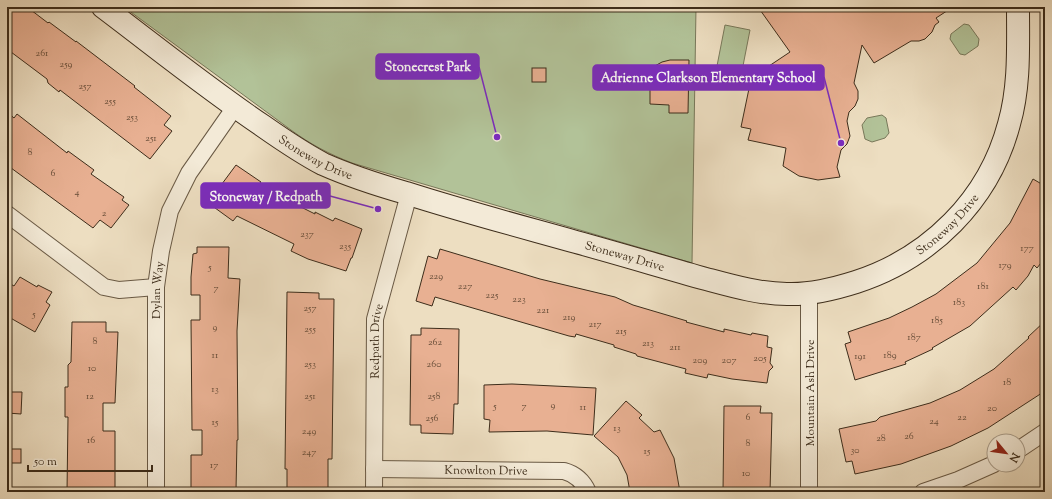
<svg xmlns="http://www.w3.org/2000/svg" width="1052" height="499" font-family="'Sorts Mill Goudy',serif">
	<rect width="100%" height="100%" fill="#eddec1"/>
	<filter id="stains"><feTurbulence type="fractalNoise" baseFrequency=".005" numOctaves="4"/><feColorMatrix values="0 0 0 0 .2 0 0 0 0 .09 0 0 0 0 .02 0 0 0 .5 -.17"/></filter>
	<radialGradient id="worn" r=".72"><stop offset=".6" stop-color="#630" stop-opacity="0"/><stop offset="1" stop-color="#630" stop-opacity=".3"/></radialGradient>
	<!-- green -->
	<g fill="#b2c298" stroke="#78785a">
		<path d="M124 7H696L692 263 352 163C329 154 310 144 291 130Z"/>
		<polygon points="964,24 969,25 979,39 978,46 965,55 960,54 950,39 951,34"/>
		<polygon points="725,25 750,30 741,76 716,71"/>
		<polygon points="882,115 886,118 889,133 885,138 872,142 865,139 862,125 867,118"/>
	</g>
	<!-- building -->
	<g fill="#e8b092" stroke="#3d2d1b">
		<polygon points="7,7 27,7 48,23 49,22 76,42 76,41 135,86 134,87 171,116 164,125 172,131 150,159 60,90 59,92 48,83 47,79 7,49"/>
		<polygon points="758,7 953,7 936,18 939,22 935,25 932,32 925,39 919,41 911,41 874,63 862,45 854,83 858,91 858,99 855,106 849,112 847,121 850,136 847,144 841,150 837,167 840,177 818,180 799,176 783,166 786,148 748,140 751,129 741,127 751,79 760,81 763,70 790,52"/>
		<polygon points="670,60 689,60 688,113 669,113 669,105 650,104 650,85 637,85 637,67 653,67 662,62"/>
		<rect x="532" y="68" width="14" height="14"/>
		<polygon points="7,112 14,118 17,114 67,153 68,151 94,170 91,174 124,197 122,200 129,205 111,228 100,220 93,228 7,165"/>
		<polygon points="236,165 261,182 259,185 287,200 315,214 315,212 333,221 335,218 362,229 352,258 351,258 346,271 308,259 291,251 294,244 237,216 233,221 211,205 215,198 213,196"/>
		<polygon points="1033,179 1045,186 1045,258 1037,268 1034,265 1028,276 1016,290 1013,287 970,326 932,348 933,349 905,362 906,364 855,380 845,344 851,342 848,332 889,318 912,307 936,294 977,263 1010,223"/>
		<polygon points="197,247 229,247 228,278 240,279 237,331 238,440 237,440 236,490 234,490 234,492 191,492 191,455 202,455 202,430 192,430 191,320 200,320 200,295 191,295 191,277 193,254 197,253"/>
		<polygon points="440,249 540,279 615,297 633,305 687,321 686,322 724,332 724,329 751,335 752,333 768,336 767,347 772,348 770,363 773,367 769,371 767,383 732,379 708,374 707,378 685,373 686,369 637,356 636,354 614,347 614,345 576,334 575,337 569,336 435,297 432,306 416,301 428,256 437,259"/>
		<polygon points="20,277 37,287 38,285 52,292 46,302 50,305 35,332 7,316 7,282 14,286"/>
		<polygon points="287,292 319,293 319,299 334,299 332,459 328,459 328,492 287,492 287,469 285,469"/>
		<polygon points="1045,321 1045,391 988,428 951,446 901,464 855,474 852,461 846,462 839,429 876,421 880,417 930,403 960,390 994,369 1029,338 1028,337"/>
		<polygon points="72,322 106,322 106,332 118,332 115,403 103,403 103,431 115,431 115,492 67,492 68,417 65,417 65,387 68,387 68,365 71,362"/>
		<polygon points="421,328 459,329 458,404 454,404 453,434 421,433 421,425 410,425 411,335 421,335"/>
		<polygon points="512,384 596,388 593,435 547,431 489,432 490,420 484,419 484,385"/>
		<polygon points="7,392 22,392 21,414 7,413"/>
		<polygon points="626,401 642,415 639,418 654,432 660,430 674,458 680,492 630,492 627,475 618,457 594,436"/>
		<polygon points="724,406 761,406 760,413 772,413 770,492 723,492"/>
		<rect x="7" y="449" width="14" height="14"/>
	</g>
	<g fill="none" stroke-linecap="round" stroke-linejoin="round">
		<!-- street casing -->
		<g stroke="#695944" stroke-width="18">
			<g id="street">
				<polyline points="7,214 104,287 119,290 156,287"/>
				<polyline points="809,294 809,492"/>
				<polyline points="1018,450 1045,432"/>
				<path id="s1" d="M374 469 564 471C575 474 583 481 588 492"/>
				<path id="s2" d="M156 492V287L161 251 170 211 189 173 235 107"/>
				<path id="s3" d="M374 492 375 319 409 194"/>
				<polyline points="923,492 958,480 994,464"/>
			</g>
		</g>
		<!-- secondary casing -->
		<g stroke="#3d2d1b" stroke-width="24">
			<g id="secondary">
				<path id="s4" d="M103 7C156 47 208 89 263 126 283 140 302 153 323 164 350 176 378 185 406 193 462 211 519 226 576 242 620 254 663 267 706 279 732 286 760 294 787 294 811 295 834 289 856 282 930 258 989 200 1009 124 1020 86 1018 46 1018 7"/>
			</g>
		</g>
		<!-- street -->
		<use href="#street" stroke="#f3ead7" stroke-width="16"/>
		<!-- secondary -->
		<use href="#secondary" stroke="#f3ead7" stroke-width="22"/>
	</g>
	<g text-anchor="middle" stroke-width="3" stroke-linejoin="round" paint-order="stroke">
		<!-- number labels -->
		<g font-size="10" fill="#684e39">
			<text x="42" y="56">261</text>
			<text x="66" y="67">259</text>
			<text x="85" y="89">257</text>
			<text x="110" y="104">255</text>
			<text x="132" y="120">253</text>
			<text x="151" y="141">251</text>
			<text x="30" y="155">8</text>
			<text x="53" y="176">6</text>
			<text x="77" y="195">4</text>
			<text x="104" y="216">2</text>
			<text x="307" y="237">237</text>
			<text x="345" y="249">235</text>
			<text x="1027" y="251">177</text>
			<text x="1005" y="268">179</text>
			<text x="210" y="270">5</text>
			<text x="436" y="279">229</text>
			<text x="465" y="289">227</text>
			<text x="983" y="289">181</text>
			<text x="216" y="291">7</text>
			<text x="492" y="298">225</text>
			<text x="519" y="302">223</text>
			<text x="959" y="305">183</text>
			<text x="310" y="311">257</text>
			<text x="543" y="313">221</text>
			<text x="34" y="317">5</text>
			<text x="569" y="320">219</text>
			<text x="937" y="323">185</text>
			<text x="595" y="327">217</text>
			<text x="215" y="330">9</text>
			<text x="310" y="332">255</text>
			<text x="621" y="334">215</text>
			<text x="914" y="340">187</text>
			<text x="95" y="344">8</text>
			<text x="435" y="345">262</text>
			<text x="648" y="346">213</text>
			<text x="675" y="350">211</text>
			<text x="215" y="358">11</text>
			<text x="890" y="358">189</text>
			<text x="860" y="359">191</text>
			<text x="760" y="361">205</text>
			<text x="700" y="363">209</text>
			<text x="729" y="363">207</text>
			<text x="310" y="367">253</text>
			<text x="434" y="367">260</text>
			<text x="92" y="371">10</text>
			<text x="1007" y="385">18</text>
			<text x="215" y="392">13</text>
			<text x="90" y="399">12</text>
			<text x="310" y="399">251</text>
			<text x="434" y="399">258</text>
			<text x="553" y="408">9</text>
			<text x="495" y="409">5</text>
			<text x="524" y="409">7</text>
			<text x="583" y="410">11</text>
			<text x="992" y="411">20</text>
			<text x="748" y="420">6</text>
			<text x="962" y="420">22</text>
			<text x="432" y="421">256</text>
			<text x="934" y="424">24</text>
			<text x="215" y="425">15</text>
			<text x="617" y="431">13</text>
			<text x="309" y="434">249</text>
			<text x="909" y="439">26</text>
			<text x="881" y="441">28</text>
			<text x="91" y="443">16</text>
			<text x="748" y="446">8</text>
			<text x="855" y="453">30</text>
			<text x="647" y="454">15</text>
			<text x="309" y="455">247</text>
			<text x="214" y="468">17</text>
			<text x="746" y="476">10</text>
		</g>
		<!-- street labels -->
		<g font-size="12" fill="#3d2d1b" stroke="#f3ead7">
			<text dy="4" stroke="none"><textPath href="#s4" startOffset="261">Stoneway Drive</textPath></text>
			<text dy="4" stroke="none"><textPath href="#s4" startOffset="933">Stoneway Drive</textPath></text>
			<text dy="4" stroke="none"><textPath href="#s4" startOffset="586">Stoneway Drive</textPath></text>
			<text dy="4" stroke="none"><textPath href="#s2" startOffset="202">Dylan Way</textPath></text>
			<text dy="4" stroke="none"><textPath href="#s3" startOffset="151">Redpath Drive</textPath></text>
			<text transform="translate(810 393) rotate(-90)" y="4">Mountain Ash Drive</text>
			<text dy="4" stroke="none"><textPath href="#s1" startOffset="112">Knowlton Drive</textPath></text>
		</g>
	</g>
	<!-- callouts -->
	<path fill="none" stroke="#7b2cbf" stroke-width="1.5" d="M497 137L479 67M841 143L824 77M378 209L330 196"/>
	<g fill="#7b2cbf" stroke="#f3ead7" stroke-width="1.5">
		<circle cx="497" cy="137" r="4"/>
		<circle cx="841" cy="143" r="4"/>
		<circle cx="378" cy="209" r="4"/>
	</g>
	<g fill="#7b2cbf" stroke="#7b2cbf" stroke-width="1.5">
		<rect x="376" y="54" width="103" height="25" rx="4"/>
		<rect x="593" y="65" width="231" height="25" rx="4"/>
		<rect x="201" y="183" width="129" height="25" rx="4"/>
	</g>
	<g font-size="13" text-anchor="middle" font-weight="bold" fill="#fff">
		<text x="428" y="71">Stonecrest Park</text>
		<text x="708" y="82">Adrienne Clarkson Elementary School</text>
		<text x="266" y="201">Stoneway / Redpath</text>
	</g>
	<!-- margin -->
	<rect width="1052" height="499" fill="none" stroke="#eddec1" stroke-width="24"/>
	<rect x="8" y="8" width="1036" height="483" fill="none" stroke="#3d2d1b" stroke-width="2"/>
	<rect x="12" y="12" width="1028" height="475" fill="none" stroke="#3d2d1b"/>
	<!-- north arrow -->
	<g transform="translate(1006 453) rotate(119)"><circle r="19" fill="#f3ead7" stroke="#aa9e8c"/>
	<path d="M0-3L7 15L0 10L-7 15Z" fill="#8f2418"/>
	<text y="-6" font-size="11" font-weight="bold" text-anchor="middle" fill="#3d2d1b">N</text>
	</g>
	<!-- scale -->
	<path d="M28 465v6h124v-6" fill="none" stroke="#3d2d1b" stroke-width="2"/>
	<text x="34" y="465" font-size="12" fill="#3d2d1b" stroke="#f3ead7" stroke-width="3" paint-order="stroke">50 m</text>
	<rect width="100%" height="100%" filter="url(#stains)"/>
	<rect width="100%" height="100%" fill="url(#worn)"/>
</svg>
